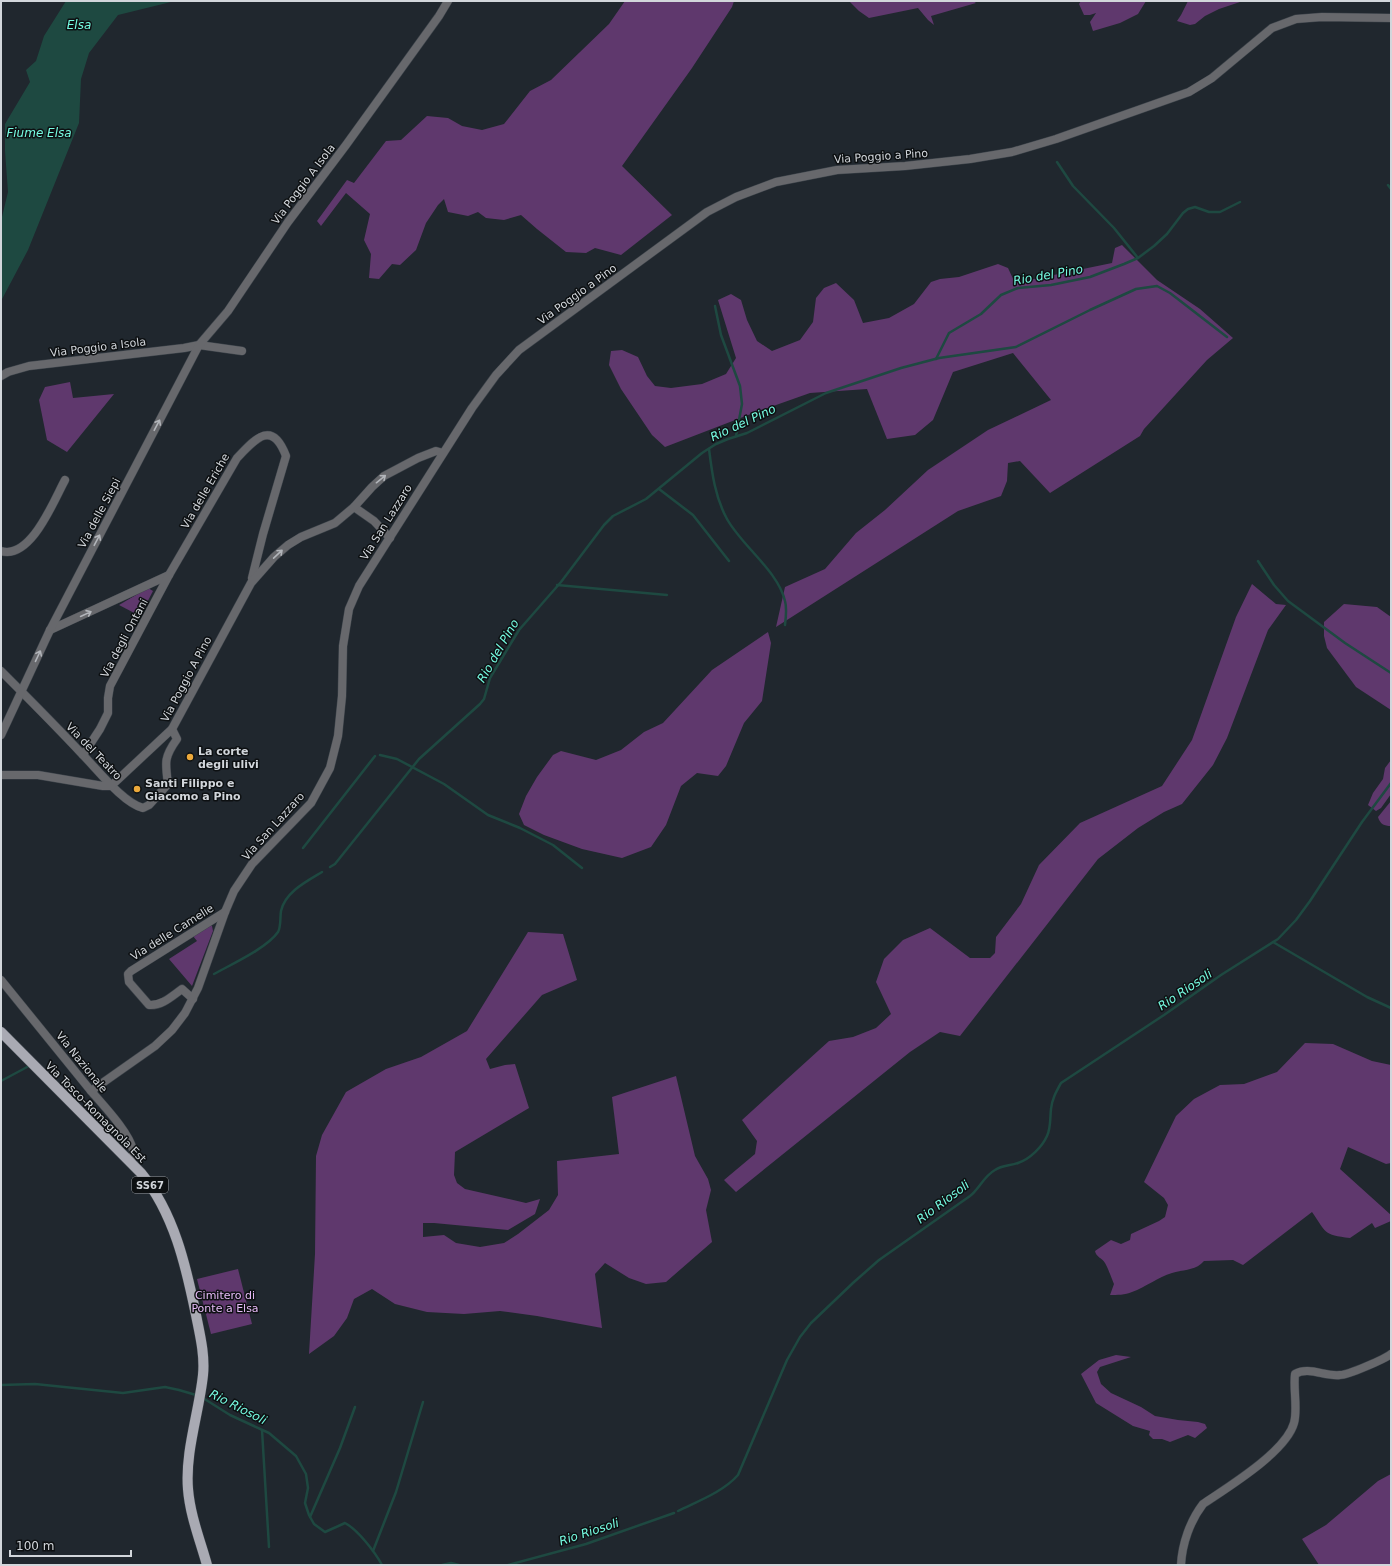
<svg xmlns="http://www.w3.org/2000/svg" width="1392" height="1566" font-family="'DejaVu Sans',sans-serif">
	<rect width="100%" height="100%" fill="#20272e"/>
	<!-- green -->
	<g fill="#5f386d">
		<polygon points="625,1 734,1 732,7 692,68 622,166 672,215 621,255 595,248 586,253 566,252 537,229 521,215 504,220 486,218 478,212 468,216 448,212 444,199 438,205 426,223 416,250 400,265 392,264 379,279 369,278 371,254 364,240 370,214 346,193 321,226 317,221 347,180 354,183 386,141 401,140 427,116 448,118 462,126 482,130 504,124 530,91 551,80 609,24"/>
		<polygon points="849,1 973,1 976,3 931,16 934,25 928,20 918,8 869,18 859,11"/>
		<polygon points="1081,1 1146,1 1138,14 1120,23 1093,31 1090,22 1096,13 1090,15 1084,15 1079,4"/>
		<polygon points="1188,1 1243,1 1219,9 1205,16 1195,24 1190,25 1177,21 1181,15"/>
		<polygon points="1122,245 1157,280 1200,309 1233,338 1207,360 1144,429 1140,436 1050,493 1020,461 1008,463 1007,481 1001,496 958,511 776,627 785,587 825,569 856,533 885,510 928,470 988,430 1051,400 1013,353 953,372 933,420 915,435 887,439 867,389 810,393 756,412 665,447 652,435 621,389 609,365 611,351 622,350 638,357 647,376 655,386 671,388 702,384 726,374 736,358 718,300 731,294 741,300 747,320 757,341 772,351 800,340 813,322 816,298 824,288 836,283 854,300 863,323 889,318 914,304 931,282 940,279 959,277 998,264 1008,268 1015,283 1112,263 1115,248"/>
		<polygon points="70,382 73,398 114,394 67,452 47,440 39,400 45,387"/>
		<polygon points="1252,584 1276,604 1286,605 1268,630 1227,738 1213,765 1182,804 1164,812 1138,828 1098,859 960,1036 940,1032 910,1052 736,1192 724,1180 755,1154 757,1141 742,1120 829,1041 853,1037 876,1028 891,1014 876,982 884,959 903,940 930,928 970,958 990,958 995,953 996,937 1021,904 1039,865 1080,823 1162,786 1192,740 1236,617"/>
		<polygon points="148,588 153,591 140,616 119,605"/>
		<polygon points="1344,604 1377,607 1391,617 1391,710 1356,687 1327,648 1324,636 1324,622"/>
		<polygon points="768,632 771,643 762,701 744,723 726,766 718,776 697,773 681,786 666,825 651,847 622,858 582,849 544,835 524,825 519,814 526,796 537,777 553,755 561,751 596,760 621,750 644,732 663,723 712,670"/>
		<polygon points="1391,760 1391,794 1381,808 1376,811 1368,805 1373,793 1383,779 1385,768"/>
		<path d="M1391 801V826C1384 826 1380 824 1378 817Z"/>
		<polygon points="210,925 212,926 213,931 192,986 169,959 197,941 193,936"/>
		<polygon points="528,932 563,934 577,980 542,995 486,1059 490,1069 505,1065 515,1064 529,1108 455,1152 454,1175 457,1183 465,1189 526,1203 540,1199 535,1214 508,1230 434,1223 423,1223 423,1237 444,1235 456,1243 480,1247 504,1243 518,1234 549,1210 558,1195 557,1161 619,1154 612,1097 676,1076 695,1156 708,1179 711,1190 706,1210 712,1242 666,1282 646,1284 629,1278 605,1263 595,1274 602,1328 537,1316 500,1311 464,1314 427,1312 395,1304 372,1289 354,1299 347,1318 334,1336 309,1354 315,1254 316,1156 322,1135 346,1092 386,1069 421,1057 467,1031"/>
		<path d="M1305 1043 1333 1044 1372 1061 1391 1065V1163L1386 1164 1348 1147 1340 1169 1391 1215V1221L1375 1228 1372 1223 1350 1238C1323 1235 1326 1232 1312 1212L1243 1265 1233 1260 1204 1261C1195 1271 1185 1269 1172 1273 1158 1277 1146 1287 1132 1292 1125 1295 1117 1295 1110 1295L1114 1284C1112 1279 1107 1266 1105 1263 1102 1258 1096 1257 1095 1251L1111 1240 1121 1244 1130 1240 1131 1234 1159 1221 1165 1217 1168 1205 1164 1198 1144 1182 1176 1116 1194 1099 1220 1085 1244 1084 1277 1072Z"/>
		<polygon points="238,1269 252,1324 211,1334 197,1279"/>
		<polygon points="1116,1355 1131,1357 1100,1367 1097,1372 1101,1384 1111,1393 1141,1407 1155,1416 1178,1420 1198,1422 1205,1424 1207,1428 1195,1438 1188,1435 1170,1442 1162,1439 1153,1439 1149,1435 1150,1431 1133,1426 1096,1403 1081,1374 1099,1360"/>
		<polygon points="1391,1474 1391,1565 1319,1565 1302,1539 1326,1525 1378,1481"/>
	</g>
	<!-- water -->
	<polygon fill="#1e4941" points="66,1 175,1 118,15 89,53 81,79 79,123 28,250 1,301 1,221 8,192 5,151 5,124 30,82 26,70 36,61 44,36"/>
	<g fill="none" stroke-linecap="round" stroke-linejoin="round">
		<!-- stream -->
		<g stroke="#1e4941" stroke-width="2.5">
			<polyline points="1057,162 1073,186 1114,228 1138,258"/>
			<polyline points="1388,185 1391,189"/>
			<polyline points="715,306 721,335 740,386 742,404 736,436"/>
			<polyline points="936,359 949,333 981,314 1001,295 1018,288 1051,285 1090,277 1124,264 1138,258 1154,246 1167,234 1183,213 1188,209 1195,207 1209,212 1220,212 1240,202"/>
			<path d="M709 449C712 473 715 497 727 519 742 546 778 571 785 601 787 608 786 617 785 625"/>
			<polyline points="659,489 693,515 729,561"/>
			<polyline points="1258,561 1274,585 1288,601 1345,643 1391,673"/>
			<polyline points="557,585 667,595"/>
			<polyline points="380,755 397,759 444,784 488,815 520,828 553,845 582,868"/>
			<polyline points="303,848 375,756"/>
			<polyline points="330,867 335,864 419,759 480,704 484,699 490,678 519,630 561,582 604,525 613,516 646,499 702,453 716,444 728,439 747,433 826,393 901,368 939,358 1016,347 1090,310 1136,289 1157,286 1170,293 1227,337"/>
			<polyline points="1273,942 1367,997 1391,1008"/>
			<path d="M214 974C232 964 267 948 278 932 281 927 280 918 281 911 285 892 307 881 322 872"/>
			<polyline points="1,1081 29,1066"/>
			<polyline points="1,1385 35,1384 123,1393 165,1387 179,1390 196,1395"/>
			<path d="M203 1398 230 1415 269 1433 296 1456 306 1474 308 1488 305 1503 309 1515 314 1524 325 1532 345 1523C358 1530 375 1552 382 1565"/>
			<polyline points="262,1430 269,1547"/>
			<path d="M678 1511C698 1501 723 1492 738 1475L787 1360 800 1337 811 1323 854 1282 879 1260 970 1196C979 1189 984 1176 995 1170 1002 1165 1010 1166 1018 1163 1030 1159 1042 1147 1047 1136 1051 1128 1050 1117 1051 1109 1052 1099 1056 1092 1061 1083L1164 1015 1221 975 1278 939 1296 920 1310 901 1362 822 1391 783"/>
			<polyline points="310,1517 340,1448 355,1407"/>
			<polyline points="373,1551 396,1492 423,1402"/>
			<polyline points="442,1565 451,1563 459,1565"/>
			<polyline points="508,1565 586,1544 674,1513"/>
		</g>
		<!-- minor casing -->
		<g stroke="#3c434a" stroke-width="9">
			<g id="minor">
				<polyline points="1,376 8,372 29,366 184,348 199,345 242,351"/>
				<polyline points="354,507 374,521 390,538"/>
				<path d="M1 551C31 560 54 500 65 480"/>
				<polyline points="50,630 169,575"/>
				<path d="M1 671C28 698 56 726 82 754 97 769 123 803 143 808L149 805 168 784C165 762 164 757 177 739L172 729"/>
				<polyline points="1,735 50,630 199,345 228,311 288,222 346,145 439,16 448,1"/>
				<path d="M83 755 100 729 108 713V698L110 686 169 575 237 458C255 439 272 419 286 456L263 534 252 578"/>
				<polyline points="1,775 38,775 103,786 111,786 172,729 251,583 274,557 288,545 301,537 335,523 354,507 372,487 384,476 418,458 436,451 443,453"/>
				<polyline points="1,980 91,1091"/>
				<path d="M193 999 182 989C172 996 162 1006 149 1005L129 982 128 974 131 971 225 912"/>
				<path d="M1181 1565C1182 1544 1190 1521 1203 1504 1228 1487 1286 1452 1294 1423 1298 1409 1293 1389 1295 1374 1309 1366 1325 1377 1340 1375 1348 1375 1385 1359 1391 1354"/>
			</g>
		</g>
		<!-- tertiary casing -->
		<g stroke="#3c434a" stroke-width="9">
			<path id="tertiary" d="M130 1162C132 1158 134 1154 133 1150 129 1132 103 1105 91 1091L155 1046 172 1030 185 1013 198 988 225 912 234 891 252 864 311 803 330 768 338 736 342 696 343 646 349 609 359 586 472 408 496 375 519 350 707 212 736 197 776 182 837 170 905 166 970 159 1012 152 1056 139 1189 92 1212 78 1272 28 1296 19 1322 17 1391 18"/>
		</g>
		<!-- primary casing -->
		<g stroke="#3c434a" stroke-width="11">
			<path id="primary" d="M1 1032 141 1173C174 1213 186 1266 196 1315 200 1335 205 1355 203 1375 199 1413 185 1451 188 1489 190 1515 200 1540 207 1565"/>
		</g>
		<!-- minor -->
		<use href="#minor" stroke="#67686c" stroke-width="8"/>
		<!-- tertiary -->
		<use href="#tertiary" stroke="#67686c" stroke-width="8"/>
		<!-- primary -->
		<use href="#primary" stroke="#a9aab3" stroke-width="10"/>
	</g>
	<!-- one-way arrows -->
	<defs><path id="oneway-shaft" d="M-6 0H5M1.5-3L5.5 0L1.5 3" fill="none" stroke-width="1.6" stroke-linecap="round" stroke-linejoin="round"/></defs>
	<g stroke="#b2b5ba">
		<use href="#oneway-shaft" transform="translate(157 425) rotate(-62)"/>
		<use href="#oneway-shaft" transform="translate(381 479) rotate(-39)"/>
		<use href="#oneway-shaft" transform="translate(97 540) rotate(-62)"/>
		<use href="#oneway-shaft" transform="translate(278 554) rotate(-43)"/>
		<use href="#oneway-shaft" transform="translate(86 614) rotate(-25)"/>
		<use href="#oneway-shaft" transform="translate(38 656) rotate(-65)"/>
	</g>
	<!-- markers -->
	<g fill="#eca93b" stroke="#0d1012" stroke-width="1.5">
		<circle cx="190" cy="757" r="4"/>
		<circle cx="137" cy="789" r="4"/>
	</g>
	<g text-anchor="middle" stroke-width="3" stroke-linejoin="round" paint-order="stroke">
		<!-- shield labels -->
		<rect fill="#0d1012" stroke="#979b9f" stroke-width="1" x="132" y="1177" width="36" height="16" rx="3"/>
		<g font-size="10" font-weight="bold" fill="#d2d6db">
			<text x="150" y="1189">SS67</text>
		</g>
		<!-- street labels -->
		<g font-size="11" fill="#d2d6db" stroke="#0d1012">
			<text transform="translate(881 156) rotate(-4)" y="4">Via Poggio a Pino</text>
			<text transform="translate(303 184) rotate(-53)" y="4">Via Poggio A Isola</text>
			<text transform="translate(577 294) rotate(-36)" y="4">Via Poggio a Pino</text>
			<text transform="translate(98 347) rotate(-7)" y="4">Via Poggio a Isola</text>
			<text transform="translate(205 491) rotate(-60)" y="4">Via delle Eriche</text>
			<text transform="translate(99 513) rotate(-62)" y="4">Via delle Siepi</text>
			<text transform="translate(386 522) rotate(-58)" y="4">Via San Lazzaro</text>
			<text transform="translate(124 638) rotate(-62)" y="4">Via degli Ontani</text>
			<text transform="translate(186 679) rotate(-62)" y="4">Via Poggio A Pino</text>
			<text transform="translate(94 751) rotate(46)" y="4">Via del Teatro</text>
			<text transform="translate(273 826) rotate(-48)" y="4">Via San Lazzaro</text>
			<text transform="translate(172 932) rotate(-32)" y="4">Via delle Camelie</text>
			<text transform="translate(82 1062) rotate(51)" y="4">Via Nazionale</text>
			<text transform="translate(96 1112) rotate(45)" y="4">Via Tosco-Romagnola Est</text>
		</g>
		<!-- poi labels -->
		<g font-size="11" font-weight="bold" fill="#d2d6db" stroke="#0d1012" text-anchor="start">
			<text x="198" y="755">La corte<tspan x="198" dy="13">degli ulivi</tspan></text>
			<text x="145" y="787">Santi Filippo e<tspan x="145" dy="13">Giacomo a Pino</tspan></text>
		</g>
		<!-- park labels -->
		<g font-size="11" fill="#e6bbf7" stroke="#0d1012">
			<text x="225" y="1299">Cimitero di<tspan x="225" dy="13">Ponte a Elsa</tspan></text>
		</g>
		<!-- water labels -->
		<g font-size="12" font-style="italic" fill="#76fce2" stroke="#0d1012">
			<text x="79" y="29">Elsa</text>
			<text x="39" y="137">Fiume Elsa</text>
			<text transform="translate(1048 275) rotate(-10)" y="4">Rio del Pino</text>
			<text transform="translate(743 423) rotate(-25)" y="4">Rio del Pino</text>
			<text transform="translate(498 651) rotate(-60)" y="4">Rio del Pino</text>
			<text transform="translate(1185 990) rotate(-34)" y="4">Rio Riosoli</text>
			<text transform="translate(943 1202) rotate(-37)" y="4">Rio Riosoli</text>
			<text transform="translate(238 1407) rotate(27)" y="4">Rio Riosoli</text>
			<text transform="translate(589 1532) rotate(-18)" y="4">Rio Riosoli</text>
		</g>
	</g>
	<!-- border -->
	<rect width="1392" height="1566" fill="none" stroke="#d2d6db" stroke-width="4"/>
	<!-- scale -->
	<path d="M10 1550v6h121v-6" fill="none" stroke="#d2d6db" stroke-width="2"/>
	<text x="16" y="1550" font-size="12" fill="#d2d6db" stroke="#0d1012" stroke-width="3" paint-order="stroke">100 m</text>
</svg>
